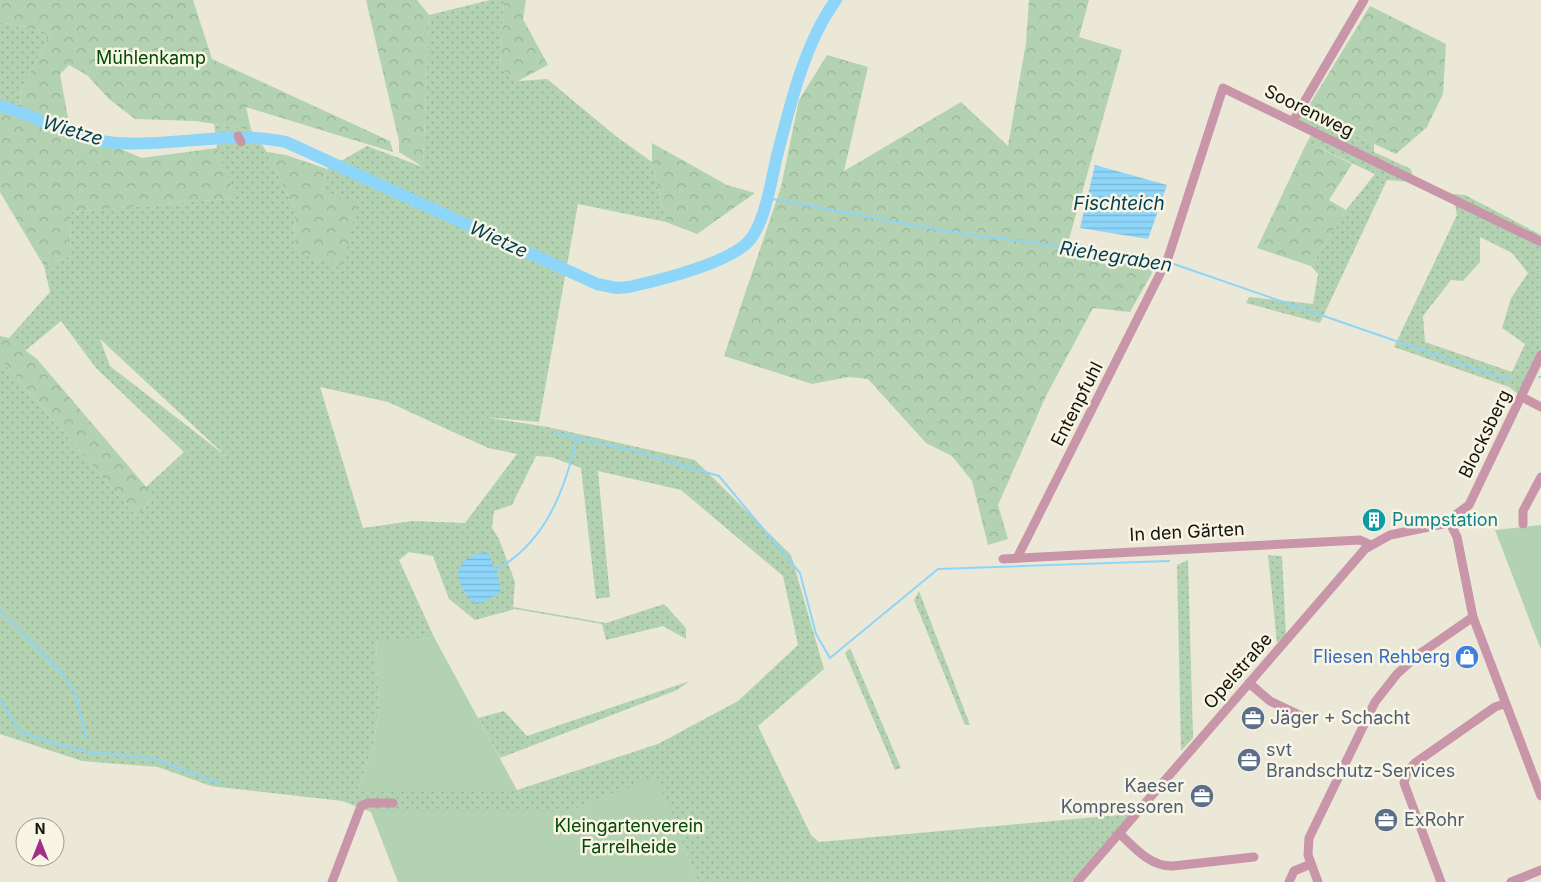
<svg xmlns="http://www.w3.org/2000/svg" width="1541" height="882" font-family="Inter,sans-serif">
	<defs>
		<pattern id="grass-dots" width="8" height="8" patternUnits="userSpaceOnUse" patternTransform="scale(1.25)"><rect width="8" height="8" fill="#b2d2b1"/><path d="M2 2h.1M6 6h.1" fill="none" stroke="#98b397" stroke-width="1.8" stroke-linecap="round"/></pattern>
		<pattern id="forest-crowns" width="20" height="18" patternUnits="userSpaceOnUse" patternTransform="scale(1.25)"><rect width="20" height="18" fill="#b2d2b1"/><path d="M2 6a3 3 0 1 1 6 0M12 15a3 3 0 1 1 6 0" fill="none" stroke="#98b397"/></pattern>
		<pattern id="water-rules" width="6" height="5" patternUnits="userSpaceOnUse" patternTransform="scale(1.25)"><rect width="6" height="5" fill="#8ed5fa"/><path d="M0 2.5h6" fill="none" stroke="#7ab6d5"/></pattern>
	</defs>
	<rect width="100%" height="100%" fill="#ebe8d7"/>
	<!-- grass -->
	<g fill="url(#grass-dots)" fill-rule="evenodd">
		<path d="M490 0H504L500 68 518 81 547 79 617 137 652 162 666 222 578 204 539 422 484 417 548 427 695 460 791 555 824 669 758 726 811 835 819 842 1130 814 1071 882H698L656 777 567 812H371L342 801 211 786 158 767 82 761 0 734V365L3 362 137 517 154 496 146 487 184 452 96 368 61 321 25 351 9 338 50 292 44 266 70 256 71 212 235 198 217 148 214 124 251 130 267 152 294 208 295 253 323 191 327 169 367 146 423 167 429 15ZM100 339 226 456 110 366ZM320 387 388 402 488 448 517 454 465 523 412 521 363 528ZM536 456 551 457 581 468 596 599 610 597 598 471 681 490 783 576 798 645 738 701 658 744 517 790H358L373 747 379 709 376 641 434 637 399 560 409 552 433 556 449 599 475 620 515 609 602 624 606 640 663 626 686 639V628L664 604 606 623 513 607 515 582 499 539 492 528 494 511 512 505Z"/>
		<polygon points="0,22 51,33 22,88 20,105 0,101"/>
		<polygon points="1305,112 1374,144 1374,152 1411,169 1413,182 1387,180 1320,323 1246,303 1249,297 1313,304 1318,274 1311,266 1346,210 1375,174 1307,142 1314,131 1293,121"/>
		<path d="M1453 194 1465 195 1541 235V357L1522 397 1509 387 1394 347 1457 215ZM1480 237 1512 253 1528 273 1511 298 1502 328 1525 344 1512 372 1425 342 1423 316 1451 280 1463 281 1480 262Z"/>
		<polygon points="1268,555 1282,556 1286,635 1277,643"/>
		<polygon points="1188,560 1193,738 1181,751 1177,565"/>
		<polygon points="919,591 970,725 965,725 914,600"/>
		<polygon points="850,648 901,768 895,770 845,653"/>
		<polygon points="690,681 677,690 500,758 478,718 504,711 527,736"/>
	</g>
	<!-- forest -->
	<g fill="url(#forest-crowns)">
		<polygon points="0,0 193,0 212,59 390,141 393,152 246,107 251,130 196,121 135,119 109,99 87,75 69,65 60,74 68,118 46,118 142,158 217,148 236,198 71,212 70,256 44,266 0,192 0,101 20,105 22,88 51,33 0,22"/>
		<polygon points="366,0 417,0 429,15 423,167 399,152 399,141"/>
		<polygon points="504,0 526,0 523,19 548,65 518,81 500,68"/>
		<polygon points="1029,0 1089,0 1079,37 1122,50 1064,257 1156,266 1130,312 1093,308 1046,396 998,505 1008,539 988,545 972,481 952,456 926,443 868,379 848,377 812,384 724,356 781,187 799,100 827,55 868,67 844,171 961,102 1008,146 1026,43"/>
		<polygon points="1370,6 1446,44 1443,94 1427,127 1396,154 1305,112"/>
		<polygon points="1307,142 1352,164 1329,200 1346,210 1311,266 1257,248"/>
		<polygon points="652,143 727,185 755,193 697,234 666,222 652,162"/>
		<polygon points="267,152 286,155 327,169 323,191 357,204 343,266 295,253 294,208"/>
		<polygon points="0,336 9,338 37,359 154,496 137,517 4,363 0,365"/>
	</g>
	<!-- green -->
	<g fill="#b2d2b1">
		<polygon points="1541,525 1541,650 1495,530"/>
		<polygon points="434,637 517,790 358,790 373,747 379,709 376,640"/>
		<polygon points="656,776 698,882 398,882 371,812 567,812"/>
	</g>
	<!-- water -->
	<g fill="url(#water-rules)">
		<polygon points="1095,165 1167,185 1148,239 1080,228"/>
		<path d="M486 552 489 554 493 566 497 569C496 577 502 584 500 592 492 597 485 603 475 604 452 581 450 559 486 552Z"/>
	</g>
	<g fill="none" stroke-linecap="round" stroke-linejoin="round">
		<!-- stream -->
		<g stroke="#8ed5fa" stroke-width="2">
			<polyline points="767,198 951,232 1164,260"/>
			<polyline points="1168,262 1500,377 1511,378"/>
			<polyline points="1539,377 1541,377"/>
			<polyline points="554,433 634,451 719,476 800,573 816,634 830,658 938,569 1169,561"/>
			<path d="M497 569C546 542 565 489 577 438"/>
			<polyline points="0,610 63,674 76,695 86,739"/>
			<polyline points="0,700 20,732 82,751 155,759 221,784"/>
		</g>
		<!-- river -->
		<path stroke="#8ed5fa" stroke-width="12" d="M0 106C39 116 75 140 116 143 172 147 231 130 286 142L597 284 617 288 629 287C660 280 722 265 746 244 765 227 771 180 777 156 790 105 805 42 836 0"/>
		<!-- minor -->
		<g stroke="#c895a9" stroke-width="9">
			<polyline points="1293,121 1364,0"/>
			<polyline points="238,136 241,142"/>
			<polyline points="1168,258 1223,88 1541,242"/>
			<polyline points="1522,397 1541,407"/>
			<polyline points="1449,521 1457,537 1473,617 1541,796"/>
			<polyline points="1523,524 1523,511 1541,477"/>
			<polyline points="1017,558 1165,264"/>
			<polyline points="1003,559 1360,540 1371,545"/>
			<polyline points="1249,683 1270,701 1310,720"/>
			<path d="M1119 833C1134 847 1150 867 1173 866L1254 857"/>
			<polyline points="332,882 361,806 368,803 393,803"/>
			<polyline points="1077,882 1365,549 1390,535 1443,524 1469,505 1541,355"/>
			<polyline points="1289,882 1294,871 1311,864"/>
			<polyline points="1318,882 1308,855 1309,838 1375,702 1397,674 1418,655 1473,617"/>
			<polyline points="1441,882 1404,783 1407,772 1415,763 1495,707 1504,704"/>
			<polyline points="1511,882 1541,870"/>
		</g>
	</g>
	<!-- icons -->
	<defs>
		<g id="building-disc" transform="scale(1.25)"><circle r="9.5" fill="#0f9aa8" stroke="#f9f5e4"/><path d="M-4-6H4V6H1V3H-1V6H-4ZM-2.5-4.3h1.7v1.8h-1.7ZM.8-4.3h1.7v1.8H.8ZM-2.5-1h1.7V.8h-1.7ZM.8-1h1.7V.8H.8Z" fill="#fff"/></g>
		<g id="shop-disc" transform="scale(1.25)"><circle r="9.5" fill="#3f7fe0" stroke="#f9f5e4"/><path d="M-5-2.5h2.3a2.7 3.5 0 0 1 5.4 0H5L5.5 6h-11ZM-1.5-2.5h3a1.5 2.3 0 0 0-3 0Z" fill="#fff"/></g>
		<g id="office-disc" transform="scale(1.25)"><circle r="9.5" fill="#5c6f8a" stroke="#f9f5e4"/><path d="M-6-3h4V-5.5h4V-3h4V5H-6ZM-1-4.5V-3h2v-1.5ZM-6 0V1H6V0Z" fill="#fff"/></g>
	</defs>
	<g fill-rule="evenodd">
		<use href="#building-disc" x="1374" y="520"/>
		<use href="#shop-disc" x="1467" y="657"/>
		<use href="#office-disc" x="1253" y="718"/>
		<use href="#office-disc" x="1249" y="760"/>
		<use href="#office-disc" x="1202" y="796"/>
		<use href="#office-disc" x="1386" y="820"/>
	</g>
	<g text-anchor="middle" stroke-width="5" stroke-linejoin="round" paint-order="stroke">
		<!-- park labels -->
		<g font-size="18" fill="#004a06" stroke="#f9f5e4">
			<text x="151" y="64">Mühlenkamp</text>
			<text x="629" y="832">Kleingartenverein<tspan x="629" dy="21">Farrelheide</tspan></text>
		</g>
		<!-- street labels -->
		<g font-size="18" fill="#14130d" stroke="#f9f5e4">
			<text transform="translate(1309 111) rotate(26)" y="6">Soorenweg</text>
			<text transform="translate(1077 404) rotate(-63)" y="6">Entenpfuhl</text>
			<text transform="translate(1485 434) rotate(-64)" y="6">Blocksberg</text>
			<text transform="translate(1187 532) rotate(-3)" y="6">In den Gärten</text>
			<text transform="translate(1238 671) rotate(-49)" y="6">Opelstraße</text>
		</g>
		<!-- culture labels -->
		<g font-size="18" fill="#0d838f" stroke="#f9f5e4" text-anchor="start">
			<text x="1392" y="526">Pumpstation</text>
		</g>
		<!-- shop labels -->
		<g font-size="18" fill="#366cbe" stroke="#f9f5e4" text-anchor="end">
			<text x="1450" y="663">Fliesen Rehberg</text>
		</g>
		<!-- service labels -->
		<g font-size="18" fill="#4e5e75" stroke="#f9f5e4" text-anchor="start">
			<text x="1270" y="724">Jäger + Schacht</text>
			<text x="1266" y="756">svt<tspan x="1266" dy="21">Brandschutz-Services</tspan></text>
			<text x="1184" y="792" text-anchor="end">Kaeser<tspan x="1184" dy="21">Kompressoren</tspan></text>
			<text x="1404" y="826">ExRohr</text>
		</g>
		<!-- water labels -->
		<g font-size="19" font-style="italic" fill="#003e56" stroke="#f9f5e4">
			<text transform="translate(73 130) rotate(17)" y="7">Wietze</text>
			<text x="1119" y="210">Fischteich</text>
			<text transform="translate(499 239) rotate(25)" y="7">Wietze</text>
			<text transform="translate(1116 256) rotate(9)" y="7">Riehegraben</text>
		</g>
	</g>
	<!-- north arrow -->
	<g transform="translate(40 842)"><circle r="24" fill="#f9f5e4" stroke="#9d9b8e"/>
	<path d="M0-4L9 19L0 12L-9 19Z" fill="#a12e89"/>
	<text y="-8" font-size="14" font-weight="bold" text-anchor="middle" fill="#14130d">N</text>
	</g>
</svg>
